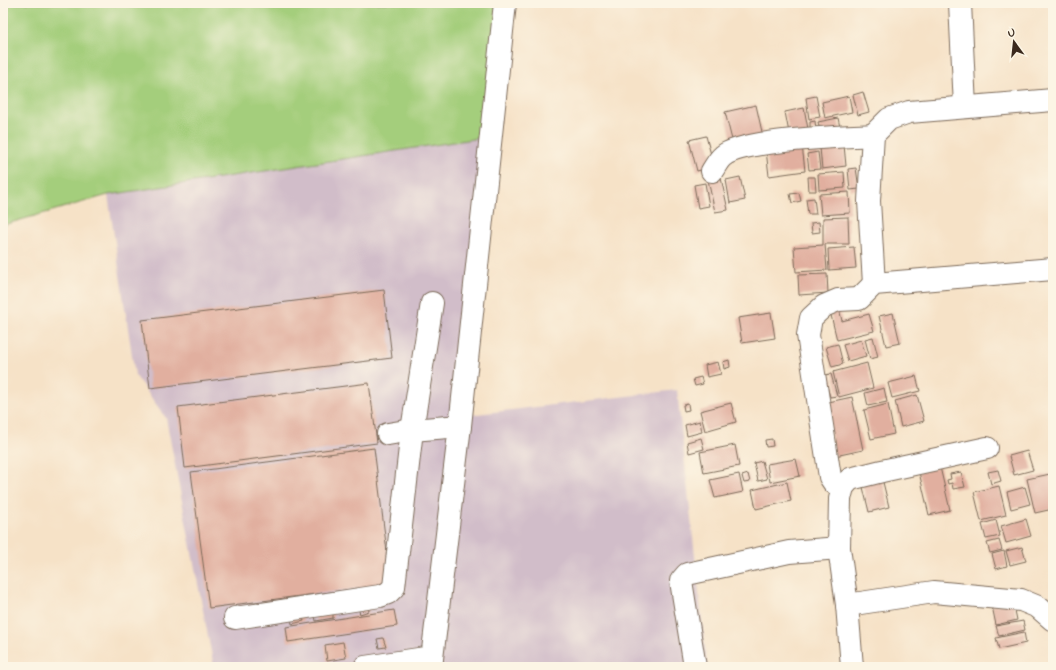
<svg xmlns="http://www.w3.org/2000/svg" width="1056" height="670" font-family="Mynerve,sans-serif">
	<rect width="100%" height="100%" fill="#fcf5e5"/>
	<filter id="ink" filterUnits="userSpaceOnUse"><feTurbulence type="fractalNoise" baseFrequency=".025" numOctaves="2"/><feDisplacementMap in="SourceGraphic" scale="8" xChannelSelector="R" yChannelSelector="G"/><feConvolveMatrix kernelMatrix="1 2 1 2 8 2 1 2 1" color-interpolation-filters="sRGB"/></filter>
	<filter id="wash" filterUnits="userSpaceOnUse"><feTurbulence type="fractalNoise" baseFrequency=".012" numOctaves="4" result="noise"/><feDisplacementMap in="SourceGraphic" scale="16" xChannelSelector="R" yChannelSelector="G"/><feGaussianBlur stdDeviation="0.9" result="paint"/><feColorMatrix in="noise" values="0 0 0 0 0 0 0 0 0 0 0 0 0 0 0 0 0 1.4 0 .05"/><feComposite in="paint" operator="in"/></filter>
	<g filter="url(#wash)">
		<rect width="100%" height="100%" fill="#f6e2c7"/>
		<!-- industrial -->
		<polygon fill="#d1bdc9" points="493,136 461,416 677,390 707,667 214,667 166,418 135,375 108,195"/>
		<!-- green -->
		<polygon fill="#a4ce7b" stroke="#707c4c" points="3,3 506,3 493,136 108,195 3,225"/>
		<g id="blocks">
			<!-- building -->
			<g fill="#e1af9f">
				<polygon points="863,92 869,112 858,115 853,95"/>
				<polygon points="816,96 820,117 809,119 806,98"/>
				<polygon points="849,96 852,112 825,118 822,102"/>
				<polygon points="756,105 764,141 734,148 725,112"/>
				<polygon points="804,108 809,134 790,138 785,112"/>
				<polygon points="838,118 841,132 821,136 818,122"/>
				<polygon points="815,121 816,130 810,130 810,122"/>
				<polygon points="706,136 714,166 697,171 689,140"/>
				<polygon points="802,145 805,171 769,176 766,150"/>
				<polygon points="844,145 846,166 822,169 820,148"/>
				<polygon points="818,152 820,169 809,170 807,154"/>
				<polygon points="856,168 859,189 850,190 848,169"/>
				<polygon points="844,172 845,188 819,190 818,174"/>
				<polygon points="740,177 745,200 730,203 726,180"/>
				<polygon points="808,177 815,177 816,191 809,191"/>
				<polygon points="721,178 728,210 715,212 708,180"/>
				<polygon points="705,183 709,206 698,208 694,185"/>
				<polygon points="849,192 850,213 821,215 819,194"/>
				<polygon points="799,193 801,201 792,203 790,194"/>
				<polygon points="814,198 816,214 808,214 806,199"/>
				<polygon points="848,217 849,244 825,244 827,270 796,272 794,247 823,245 823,218"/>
				<polygon points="819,222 820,232 812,233 811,223"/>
				<polygon points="854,247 856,268 829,270 828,249"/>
				<polygon points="827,274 828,293 799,295 798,275"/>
				<polygon points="384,290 392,358 150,388 142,320"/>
				<polygon points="839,308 842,321 869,314 874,331 837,340 830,311"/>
				<polygon points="771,313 775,338 742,343 738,318"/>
				<polygon points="893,313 900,343 886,346 879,316"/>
				<polygon points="873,337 878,357 870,359 865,339"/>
				<polygon points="861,340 866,356 848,361 843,345"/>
				<polygon points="838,344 843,364 832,367 826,347"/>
				<polygon points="729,360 730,367 724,369 723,362"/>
				<polygon points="718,362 721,374 707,377 705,365"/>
				<polygon points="867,363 873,388 839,397 833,372"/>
				<polygon points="831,374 837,396 830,397 824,375"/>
				<polygon points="916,376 920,391 892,398 888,383"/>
				<polygon points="701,377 703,384 695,386 693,379"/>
				<polygon points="369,383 377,443 185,468 178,407"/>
				<polygon points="884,388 887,402 868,406 865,393"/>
				<polygon points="917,395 924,421 901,427 895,401"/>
				<polygon points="852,397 863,450 835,456 824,403"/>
				<polygon points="731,403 736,422 705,431 700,411"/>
				<polygon points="688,404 689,410 684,411 683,405"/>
				<polygon points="888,404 894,434 871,439 864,410"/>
				<polygon points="700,421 702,432 687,436 685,425"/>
				<polygon points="701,438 704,449 689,453 687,442"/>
				<polygon points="772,439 773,446 766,447 765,440"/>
				<polygon points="735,445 739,466 704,473 700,452"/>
				<polygon points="374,448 391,584 209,608 191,472"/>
				<polygon points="1027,451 1033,470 1014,475 1009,456"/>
				<polygon points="796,459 800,476 770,482 767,464"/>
				<polygon points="762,461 767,479 758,481 754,463"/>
				<polygon points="940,467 950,510 929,515 919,472"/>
				<polygon points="998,470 1001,481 991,484 988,472"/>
				<polygon points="961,472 965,487 953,489 952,483 948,484 947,480 951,479 950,474"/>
				<polygon points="739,474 743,492 715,498 710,480"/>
				<polygon points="748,474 750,482 744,483 742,476"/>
				<polygon points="1050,474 1053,490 1053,509 1035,513 1027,479"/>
				<polygon points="882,478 889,507 869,512 862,483"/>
				<polygon points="787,482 791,501 756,509 752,490"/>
				<polygon points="999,486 1006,515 981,521 974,492"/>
				<polygon points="1025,487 1030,504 1011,509 1007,492"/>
				<polygon points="1026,519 1031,536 1006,543 1001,526"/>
				<polygon points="996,520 1000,536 986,539 982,524"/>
				<polygon points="999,540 1002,550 990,553 987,543"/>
				<polygon points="1022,547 1026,561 1010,565 1006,551"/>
				<polygon points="1004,551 1007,566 996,569 992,554"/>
				<polygon points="1013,601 1017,620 996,625 992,606"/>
				<polygon points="368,606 369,611 360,614 358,608"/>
				<polygon points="394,610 397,626 288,642 286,627"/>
				<polygon points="333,612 333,618 316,621 315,615"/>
				<polygon points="302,616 304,621 292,624 291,618"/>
				<polygon points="1023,621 1025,630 999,636 996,626"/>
				<polygon points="1024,632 1026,643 999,649 996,638"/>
				<polygon points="383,638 386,647 379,648 377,639"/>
				<polygon points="343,642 346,658 327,661 325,645"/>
			</g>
		</g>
	</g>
	<g filter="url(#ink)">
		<use href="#blocks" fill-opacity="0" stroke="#7c6a59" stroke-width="1"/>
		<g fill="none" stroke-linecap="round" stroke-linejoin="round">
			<!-- minor casing -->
			<g stroke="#7c6a59" stroke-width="24">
				<g id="minor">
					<polyline points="960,3 965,107"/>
					<path d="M712 171C715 167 718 160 723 156 742 139 844 137 873 135"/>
					<polyline points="874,284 869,201 873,135 889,119 909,112 1053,100"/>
					<polyline points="388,434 412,430 460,426"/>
					<polyline points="843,487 834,483 830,477 808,335 811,318 824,306 838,300 859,299 874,284 1053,269"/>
					<polyline points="847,605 934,592 1021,600 1038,607 1053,620"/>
					<polyline points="235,618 380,596 388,593 394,587 412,430 432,303"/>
					<polyline points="365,667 432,657"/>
					<polyline points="431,667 460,426 505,3"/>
					<polyline points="695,667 681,581 687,574 789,552 839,548"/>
					<polyline points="852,667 847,605 839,548 840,499 843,487 850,479 882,471 987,448"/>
				</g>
			</g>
			<!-- minor -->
			<use href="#minor" stroke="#fff" stroke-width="22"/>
		</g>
	</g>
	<!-- margin -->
	<rect width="1056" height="670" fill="none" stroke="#fcf5e5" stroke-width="16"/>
	<!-- north arrow -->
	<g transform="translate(1014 42) rotate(345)" stroke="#fcf5e5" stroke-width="3" paint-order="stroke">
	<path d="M0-3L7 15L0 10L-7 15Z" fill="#3b2a1e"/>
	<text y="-6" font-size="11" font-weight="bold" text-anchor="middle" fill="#3b2a1e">U</text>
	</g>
</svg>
